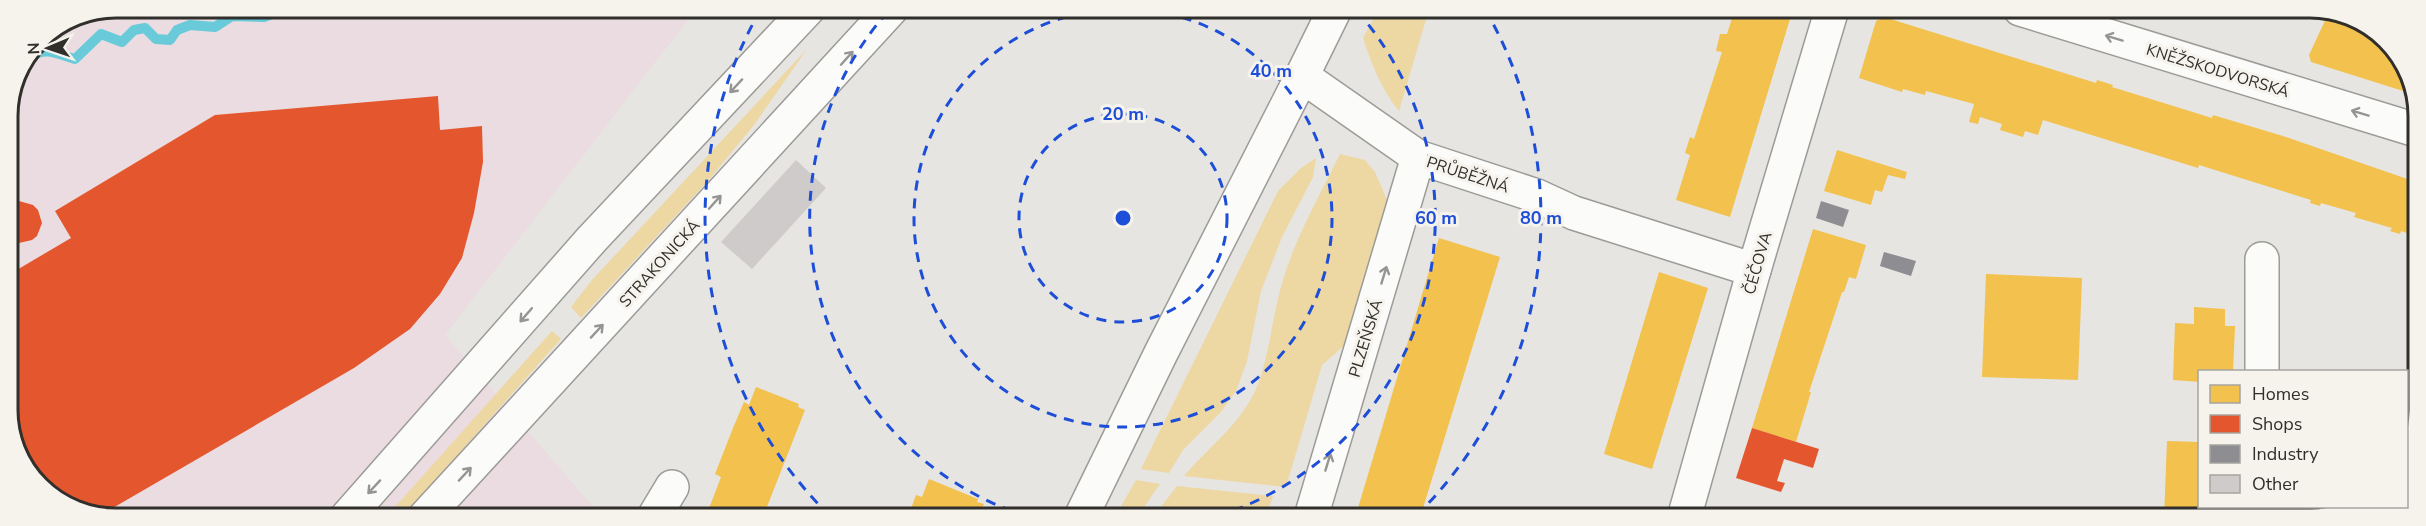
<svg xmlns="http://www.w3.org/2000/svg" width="2426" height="526" font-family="'Nunito Sans',sans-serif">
	<rect width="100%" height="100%" fill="#e7e5e1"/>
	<!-- commercial -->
	<polygon fill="#eadce1" points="116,8 697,8 445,335 602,517 95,516 40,487 10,432 8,109 40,39 75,16"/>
	<!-- green -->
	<g fill="#edd7a3">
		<path d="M1379 9H1429L1399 111C1381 89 1372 65 1363 38Z"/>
		<polygon points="807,49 754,125 707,182 581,318 571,307 592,280"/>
		<path d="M1340 154 1365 160 1375 172 1387 200 1388 225 1354 337 1322 365 1286 487 1184 476C1206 450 1234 429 1251 399 1268 371 1272 314 1283 280 1296 236 1320 195 1340 154Z"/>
		<polygon points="1316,158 1313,177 1282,237 1261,291 1247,361 1236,391 1221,412 1183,450 1169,473 1141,469 1278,191 1301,168"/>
		<polygon points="552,331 561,339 402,517 386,517"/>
		<polygon points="1136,480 1160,484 1137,517 1119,510"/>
		<polygon points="1177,486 1273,496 1266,517 1153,517"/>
	</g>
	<!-- homes -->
	<g fill="#f2c14e">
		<polygon points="1735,9 1793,9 1730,217 1676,200 1690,155 1685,153 1690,137 1694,139 1722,52 1716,51 1720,34 1727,34"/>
		<polygon points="2330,10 2386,39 2416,95 2311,62 2309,55"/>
		<polygon points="1884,17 2096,83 2097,80 2113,85 2112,87 2212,118 2213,115 2283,136 2416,182 2416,236 2401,231 2400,234 2390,231 2392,228 2354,217 2356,213 2321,203 2320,206 2310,203 2311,200 2199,165 2198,168 2043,120 2038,135 2025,131 2023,137 2000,130 2002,124 1980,117 1978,124 1969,122 1974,104 1926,91 1925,95 1903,89 1902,92 1859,78 1876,21"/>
		<polygon points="1837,150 1907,172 1905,179 1888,175 1882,192 1875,190 1871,205 1824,191"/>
		<polygon points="1813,229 1866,245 1856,279 1849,277 1844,292 1842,292 1809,392 1811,392 1796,442 1752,428"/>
		<polygon points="1439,238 1500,257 1420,518 1355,518"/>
		<polygon points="1659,272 1708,288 1652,469 1604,454"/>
		<polygon points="1986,274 2082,278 2078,380 1982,377"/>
		<polygon points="2194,307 2225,309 2225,326 2235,326 2233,372 2200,372 2200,382 2173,380 2175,323 2194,324"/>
		<polygon points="756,387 799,404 798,407 805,410 763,517 698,517 701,508 708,511 721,477 715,474 733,428 744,402 749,405"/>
		<polygon points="2406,392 2416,392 2416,431 2406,448"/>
		<polygon points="2167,441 2200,442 2200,506 2229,506 2229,518 2164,518"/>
		<polygon points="929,479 978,499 977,502 984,504 978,517 908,517 916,495 922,497"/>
	</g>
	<!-- shops -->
	<g fill="#e4572e">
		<polygon points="438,96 440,130 482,126 483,162 474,213 462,258 440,294 410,329 354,368 99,516 40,487 10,432 9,259 15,271 71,238 55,211 215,115"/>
		<polygon points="19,201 33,205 38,210 42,223 37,236 32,240 19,243 8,239 8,206"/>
		<polygon points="1752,428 1819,449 1813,468 1784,459 1777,481 1785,483 1781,492 1736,478"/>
	</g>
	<!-- industry -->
	<g fill="#8d8d92">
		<polygon points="1821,201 1849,210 1843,227 1816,218"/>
		<polygon points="1884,252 1916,261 1911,276 1880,266"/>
	</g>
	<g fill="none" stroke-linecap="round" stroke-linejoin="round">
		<!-- stream -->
		<path stroke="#69cbd9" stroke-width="10" d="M31 58C43 45 60 55 75 59L101 34 122 42 134 30 145 28 156 39 170 40 177 30 190 25 215 27 232 16 264 17 286 9 306 8"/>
	</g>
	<!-- building -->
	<polygon fill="#cecbca" points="796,160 826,188 752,269 721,242"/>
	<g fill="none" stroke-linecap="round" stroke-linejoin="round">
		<!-- street casing -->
		<g stroke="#9c9b98" stroke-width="36">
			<g id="street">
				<polyline points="2020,9 2416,130"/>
				<polyline points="1302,76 1335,9"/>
				<polyline points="2262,372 2262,259"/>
				<polyline points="654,517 672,487"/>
				<polyline points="1081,517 1161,353 1302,76 1418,157 1537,196 1574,213 1754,270"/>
				<polyline points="1311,517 1418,157"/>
				<polyline points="1684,518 1754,270 1832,9"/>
				<polyline points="2260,518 2260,506"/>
			</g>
		</g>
		<!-- primary casing -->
		<g stroke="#9c9b98" stroke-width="36">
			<g id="primary">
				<polyline points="347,517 592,239 809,8"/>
				<polyline points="425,517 892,8"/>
			</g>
		</g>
		<!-- street -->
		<use href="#street" stroke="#fbfbfa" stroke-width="33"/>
		<!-- primary -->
		<use href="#primary" stroke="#fbfbfa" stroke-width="33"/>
	</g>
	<!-- one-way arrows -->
	<defs><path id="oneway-shaft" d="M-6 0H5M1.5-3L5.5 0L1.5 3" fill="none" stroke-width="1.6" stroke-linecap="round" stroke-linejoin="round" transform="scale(1.5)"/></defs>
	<g stroke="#969593">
		<use href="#oneway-shaft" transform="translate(2114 38) rotate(-163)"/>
		<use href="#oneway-shaft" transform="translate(847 58) rotate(-48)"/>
		<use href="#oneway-shaft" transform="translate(736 86) rotate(133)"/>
		<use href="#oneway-shaft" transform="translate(2360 113) rotate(-163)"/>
		<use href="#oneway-shaft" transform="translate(715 202) rotate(-48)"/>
		<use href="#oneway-shaft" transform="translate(1384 275) rotate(-73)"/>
		<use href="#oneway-shaft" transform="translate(526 315) rotate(131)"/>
		<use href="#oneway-shaft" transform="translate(597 331) rotate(-47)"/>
		<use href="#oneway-shaft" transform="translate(1328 462) rotate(-73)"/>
		<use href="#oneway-shaft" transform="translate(465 474) rotate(-47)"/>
		<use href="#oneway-shaft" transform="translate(374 487) rotate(133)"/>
	</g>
	<!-- distance rings -->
	<g fill="none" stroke="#1d4ed8" stroke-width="3" stroke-dasharray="10 8">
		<circle cx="1123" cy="218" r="104"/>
		<circle cx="1123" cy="218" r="209"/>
		<path d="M1029 517A313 313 0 0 1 890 9M1357 11A313 313 0 0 1 1215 517"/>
		<path d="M830 516A418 418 0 0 1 761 9M1485 9A418 418 0 0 1 1416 516"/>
	</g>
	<g text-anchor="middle" stroke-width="6" stroke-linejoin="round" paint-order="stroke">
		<!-- street labels -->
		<g font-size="16" fill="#302f2c" stroke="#f6f3ec">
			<text transform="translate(2218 70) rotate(17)" y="6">KNĚŽSKODVORSKÁ</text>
			<text transform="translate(1468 174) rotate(18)" y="6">PRŮBĚŽNÁ</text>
			<text transform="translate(659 263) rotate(-48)" y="6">STRAKONICKÁ</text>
			<text transform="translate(1757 263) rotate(-74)" y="6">ČÉČOVA</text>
			<text transform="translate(1365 338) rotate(-73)" y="6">PLZEŇSKÁ</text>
		</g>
	</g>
	<!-- crop -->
	<path d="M0 0H2426V526H0ZM116 18H2310A98 98 0 0 1 2408 116V410A98 98 0 0 1 2310 508H116A98 98 0 0 1 18 410V116A98 98 0 0 1 116 18Z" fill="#f6f3ec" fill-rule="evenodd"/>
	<path fill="none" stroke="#302f2c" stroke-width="3" d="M116 18H2310A98 98 0 0 1 2408 116V410A98 98 0 0 1 2310 508H116A98 98 0 0 1 18 410V116A98 98 0 0 1 116 18Z"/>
	<circle cx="1123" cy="218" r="9" fill="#1d4ed8" stroke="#f6f3ec" stroke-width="3"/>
	<g font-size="18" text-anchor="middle" font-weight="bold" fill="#1d4ed8" stroke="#f6f3ec" stroke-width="6" stroke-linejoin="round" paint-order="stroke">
		<text x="1271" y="77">40 m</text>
		<text x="1123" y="120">20 m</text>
		<text x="1436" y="224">60 m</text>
		<text x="1541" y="224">80 m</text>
	</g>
	<!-- legend -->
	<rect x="2198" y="370" width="210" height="138" fill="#f6f3ec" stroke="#a7a59f" stroke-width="1.5"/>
	<rect x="2210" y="385" width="30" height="18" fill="#f2c14e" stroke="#a7a59f" stroke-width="1.5"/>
	<text x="2252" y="400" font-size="18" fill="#302f2c">Homes</text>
	<rect x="2210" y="415" width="30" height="18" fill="#e4572e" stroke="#a7a59f" stroke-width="1.5"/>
	<text x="2252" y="430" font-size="18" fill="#302f2c">Shops</text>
	<rect x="2210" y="445" width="30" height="18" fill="#8d8d92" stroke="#a7a59f" stroke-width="1.5"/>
	<text x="2252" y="460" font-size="18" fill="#302f2c">Industry</text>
	<rect x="2210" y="475" width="30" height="18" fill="#cecbca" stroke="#a7a59f" stroke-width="1.5"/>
	<text x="2252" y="490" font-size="18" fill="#302f2c">Other</text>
	<!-- north arrow -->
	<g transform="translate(48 48) rotate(268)" stroke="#f6f3ec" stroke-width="4.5" paint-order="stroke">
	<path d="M0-4.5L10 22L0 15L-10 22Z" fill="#302f2c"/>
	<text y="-9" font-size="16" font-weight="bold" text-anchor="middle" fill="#302f2c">N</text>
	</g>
</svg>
